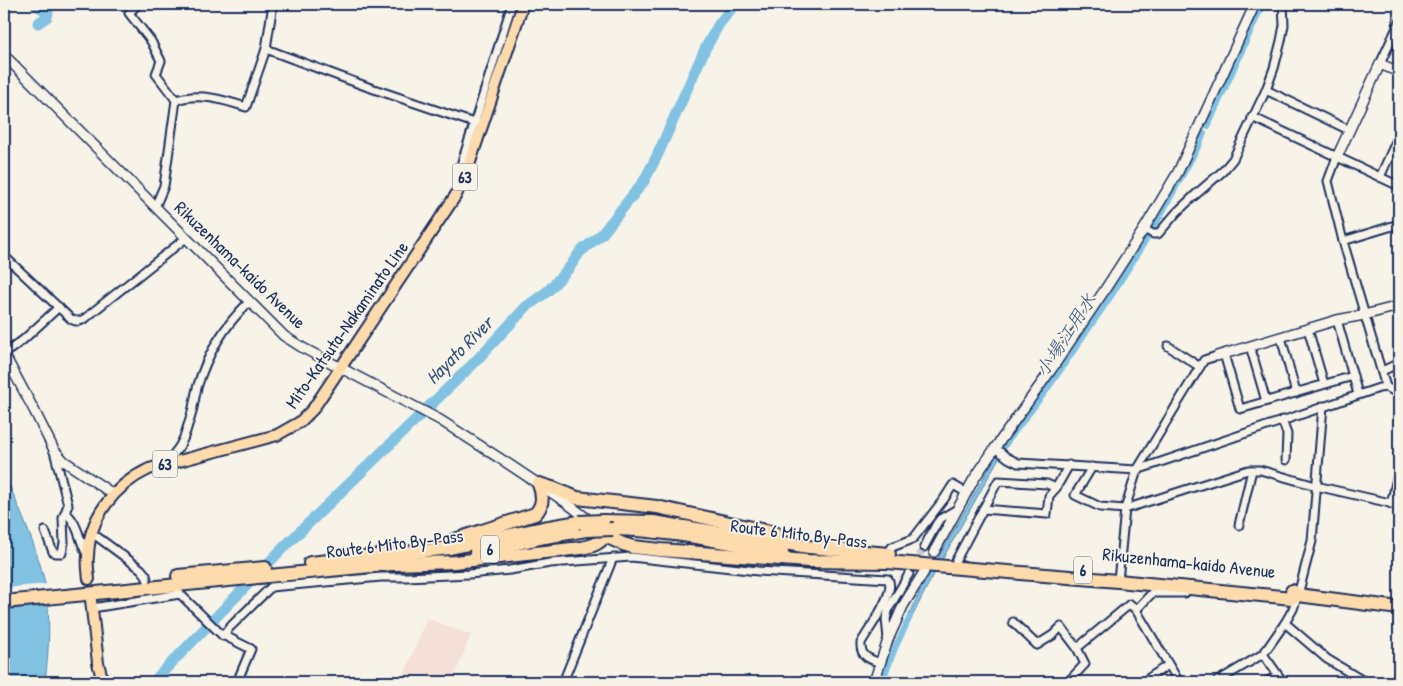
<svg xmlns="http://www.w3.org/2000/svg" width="1403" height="686" font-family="'Patrick Hand','Klee One',sans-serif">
	<rect width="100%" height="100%" fill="#f7f3e8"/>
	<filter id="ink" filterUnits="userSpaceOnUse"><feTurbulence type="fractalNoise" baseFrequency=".02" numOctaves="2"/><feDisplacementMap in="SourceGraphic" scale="10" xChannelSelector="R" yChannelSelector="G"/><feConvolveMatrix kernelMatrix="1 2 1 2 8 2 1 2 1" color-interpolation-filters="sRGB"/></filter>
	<g filter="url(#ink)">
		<!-- built -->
		<polygon fill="#f5e0d7" points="427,618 471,635 452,682 401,682"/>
		<!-- water -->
		<g fill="#81c2e2" stroke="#5887ad">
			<polygon points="1010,436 1013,438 1000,456 927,587 908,625 905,623 923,585 997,454"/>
			<path d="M4 472C18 507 37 547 45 583 51 615 49 650 45 682H4Z"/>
		</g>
		<!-- pier -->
		<polygon fill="#f7f3e8" points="47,584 50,603 4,608 4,588"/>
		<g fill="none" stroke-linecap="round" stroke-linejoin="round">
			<!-- canal -->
			<g stroke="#81c2e2" stroke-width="6">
				<polyline points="1208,126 1263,4"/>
				<polyline points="1152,231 1199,145 1204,133"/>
				<polyline points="1007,442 1046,391 1113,293 1149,235"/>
				<polyline points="882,682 896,646 910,617"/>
			</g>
			<!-- river -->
			<g stroke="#81c2e2" stroke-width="11">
				<polyline points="35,4 48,12 47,17 38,23"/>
				<polyline points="153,682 284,547 474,363 526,307 548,291 569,268 580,252 602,234 644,181 657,156 705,49 719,24 735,4"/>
			</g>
			<!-- street-tunnel -->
			<polyline stroke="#cbcccc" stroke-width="7" stroke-dasharray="7 3.5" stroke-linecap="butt" points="914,565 924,547"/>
			<!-- street casing -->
			<g stroke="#1b2f5e" stroke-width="11">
				<g id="street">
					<polyline points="138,4 129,13 151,41 161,61 156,74 176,100 164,186 155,207"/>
					<polyline points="266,49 368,87 474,123 483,124"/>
					<polyline points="1380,64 1399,23"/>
					<polyline points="1266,90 1349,130"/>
					<path d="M176 100C199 92 224 100 246 107L266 49 273 4"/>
					<polyline points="1252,117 1399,186"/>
					<polyline points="1337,157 1328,181 1343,241 1386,387"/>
					<polyline points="461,165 512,4"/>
					<polyline points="1380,177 1399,135"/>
					<polyline points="1144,229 1153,234 1158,234 1177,212 1194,196 1223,171 1233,159 1266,90 1274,68 1281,41 1284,25 1283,4"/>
					<polyline points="1343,241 1399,224"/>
					<path d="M4 256 71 319C80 325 87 317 94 311L186 238"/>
					<polyline points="1337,320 1358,394"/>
					<polyline points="1308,329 1324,384"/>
					<polyline points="1281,337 1296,393"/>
					<polyline points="1168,346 1200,367"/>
					<polyline points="1250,346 1266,401"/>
					<polyline points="4,354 23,340 59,307"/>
					<polyline points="1224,354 1240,409 1353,376"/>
					<polyline points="1382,371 1395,365"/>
					<polyline points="1282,420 1287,434 1286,460"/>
					<polyline points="995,448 1008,458 1018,463 1137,470 1379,388 1386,387 1399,394"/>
					<path d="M169 463C171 456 175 453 179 447 183 441 186 432 188 425 193 413 194 400 197 388 207 354 224 326 249 302"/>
					<polyline points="1092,467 1075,495 1100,507 1125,509 1248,470 1260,470 1316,486 1399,505"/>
					<polyline points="1391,504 1399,470"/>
					<polyline points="983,509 1047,514 1049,496 1056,488 1069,465"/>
					<path d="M66 513C79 524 79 542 88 556"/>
					<polyline points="1239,525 1252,470"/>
					<polyline points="45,531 53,552 56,553 62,553 64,543 63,518 68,505 54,451"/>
					<polyline points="92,533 141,569 146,575 147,579"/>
					<polyline points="924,547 937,523 940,519 957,509"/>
					<polyline points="887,554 892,547 913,539 944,499 953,485 967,493"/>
					<polyline points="956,560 998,481 1047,484 1056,488"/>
					<polyline points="1118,581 1125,509 1137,470 1204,360 1217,356"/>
					<polyline points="174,585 180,594 221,634 251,649 237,682"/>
					<polyline points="92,608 180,594"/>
					<polyline points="1136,610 1152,593 1185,593 1186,590"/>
					<polyline points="1013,622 1037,645 1053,635 1061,627 1077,648 1085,664 1068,682"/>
					<polyline points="1285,623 1327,659 1365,682"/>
					<path d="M223 636 229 628 271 587 381 577H407L469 574 510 570 550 563 631 557 758 571 888 579C897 592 868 630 861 643 860 656 869 659 880 663"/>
					<polyline points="888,639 886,619 889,608 909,574"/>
					<polyline points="1077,648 1130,604 1136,610 1179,682"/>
					<polyline points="1263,654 1283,682"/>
					<polyline points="563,682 613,558"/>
					<polyline points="1143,682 1168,665"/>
					<polyline points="1216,682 1263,654 1269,646 1285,623 1293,609 1298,595 1312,541 1323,406"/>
					<polyline points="1267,682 1277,675"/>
				</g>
			</g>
			<!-- secondary casing -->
			<g stroke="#1b2f5e" stroke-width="12">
				<g id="secondary">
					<polyline points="4,55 284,336 303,348 440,420 507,463 564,501 593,523"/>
					<polyline points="1337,157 1380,64 1399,72"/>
					<polyline points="4,354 34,410 54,450 64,461 113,494"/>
					<polyline points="1217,356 1337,320 1364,315 1399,306"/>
					<polyline points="934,552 974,479 995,448 1051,370 1104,291 1144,229 1178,172 1255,4"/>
					<polyline points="874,682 888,640 903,606 924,572"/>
				</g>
			</g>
			<!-- primary casing -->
			<g stroke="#1b2f5e" stroke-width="14">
				<g id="primary">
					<path d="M89 579C88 571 87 563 88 556 89 517 115 485 149 469L277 435 300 422 313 409 456 195 469 165 523 4"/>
					<polyline points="91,600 98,663 103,682"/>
				</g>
			</g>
			<!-- highway casing -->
			<g stroke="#1b2f5e" stroke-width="16">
				<g id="highway">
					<polyline points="539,484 555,489 577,498 657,507 775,533"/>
					<polyline points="603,521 653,522 809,547 889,554"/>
					<path d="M613 529C670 530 726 543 782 552"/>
					<path d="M454 540 535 514C544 505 543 495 539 484"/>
					<polyline points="476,552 545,537 586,530"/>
					<polyline points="310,563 450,548 543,528 579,522"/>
					<path d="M394 564 454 562 581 548C592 546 599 544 605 536L623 544 633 547 661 550 808 561 887 562 1118 581 1292 598 1298 595"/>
					<polyline points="178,576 265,568"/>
					<polyline points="1292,591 1298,595 1399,608"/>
					<polyline points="4,602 402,563"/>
				</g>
			</g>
			<!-- street -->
			<use href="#street" stroke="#f7f3e8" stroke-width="7"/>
			<!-- secondary -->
			<use href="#secondary" stroke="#f7f3e8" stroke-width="9"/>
			<!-- primary -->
			<use href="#primary" stroke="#fedbac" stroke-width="10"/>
			<!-- highway -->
			<use href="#highway" stroke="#fedbac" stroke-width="12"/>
			<!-- highway-bridge casing -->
			<g stroke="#1b2f5e" stroke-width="16" stroke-linecap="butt">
				<g id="highway-bridge">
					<polyline points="579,522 603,521"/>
					<polyline points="586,530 613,529"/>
				</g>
			</g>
			<!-- highway-bridge -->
			<use href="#highway-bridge" stroke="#fedbac" stroke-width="12"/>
		</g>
	</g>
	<g text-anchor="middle" stroke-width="4" stroke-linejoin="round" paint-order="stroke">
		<!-- shield labels -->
		<g fill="#f7f3e8" stroke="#5d6a87" stroke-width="1">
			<rect x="452.5" y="163.5" width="25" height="27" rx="4"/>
			<rect x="152.5" y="450.5" width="25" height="27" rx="4"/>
			<rect x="481" y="535.5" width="18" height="27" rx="4"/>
			<rect x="1074" y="556.5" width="18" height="27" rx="4"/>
		</g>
		<g font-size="16" font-weight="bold" fill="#1b2f5e">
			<text x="465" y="183">63</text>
			<text x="165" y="470">63</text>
			<text x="490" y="555">6</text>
			<text x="1083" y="576">6</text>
		</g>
		<!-- street labels -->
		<g font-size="18" fill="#1b2f5e" stroke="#f7f3e8">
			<text transform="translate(240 265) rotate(44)" y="6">Rikuzenhama-kaido Avenue</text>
			<text transform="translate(347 325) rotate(-55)" y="6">Mito-Katsuta-Nakaminato Line</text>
			<text transform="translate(799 534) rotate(7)" y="6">Route 6 Mito By-Pass</text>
			<text transform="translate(395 544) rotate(-7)" y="6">Route 6 Mito By-Pass</text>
			<text transform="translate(1189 563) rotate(6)" y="6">Rikuzenhama-kaido Avenue</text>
		</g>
		<!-- water labels -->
		<g font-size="19" font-style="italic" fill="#34547f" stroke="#f7f3e8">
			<text transform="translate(1065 335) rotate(-57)" y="7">小場江用水</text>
			<text transform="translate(459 350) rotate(-45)" y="7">Hayato River</text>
		</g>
	</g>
	<!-- margin -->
	<rect width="1403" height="686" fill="none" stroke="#f7f3e8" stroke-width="20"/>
	<rect x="10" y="10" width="1383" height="666" fill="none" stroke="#1b2f5e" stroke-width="2" filter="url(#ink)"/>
</svg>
